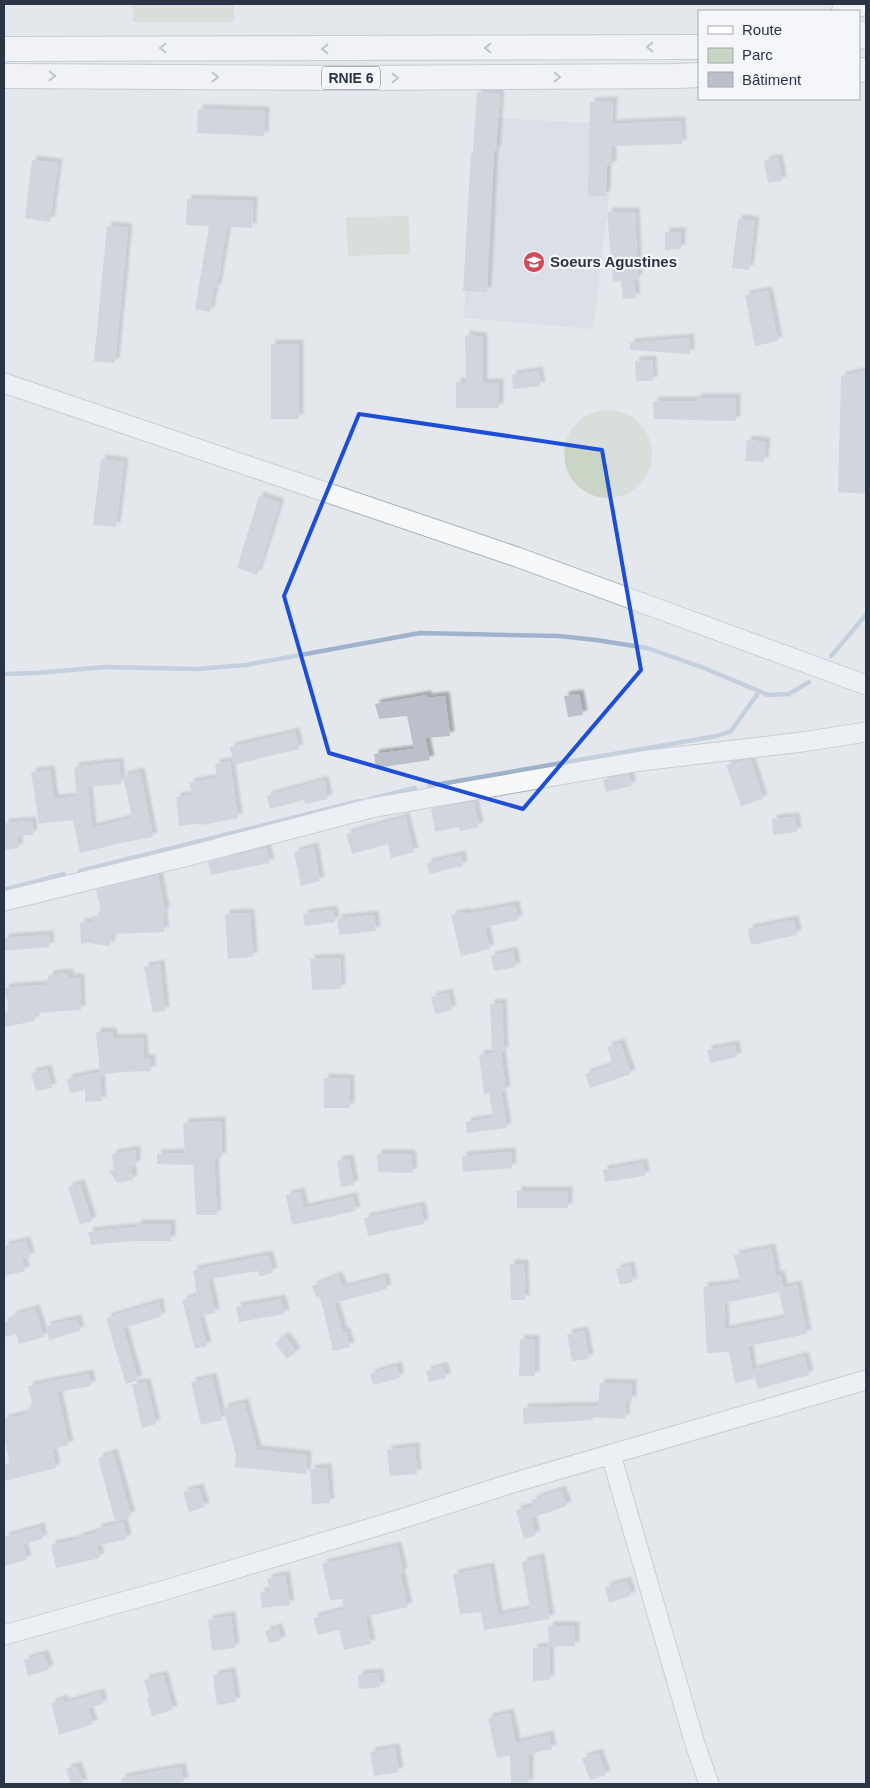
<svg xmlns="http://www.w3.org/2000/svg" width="870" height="1788" font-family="Arial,sans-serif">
	<defs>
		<filter id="shadow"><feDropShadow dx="4.5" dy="-4.5" stdDeviation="1" flood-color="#0004"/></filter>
	</defs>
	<rect width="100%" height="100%" fill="#e4e7ec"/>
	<!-- built -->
	<polygon fill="#d2d6de" points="475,117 612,124 608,205 593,329 464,318"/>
	<!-- green -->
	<g fill="#c9d6c5">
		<rect x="133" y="4" width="101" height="18"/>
		<polygon points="409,216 410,254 348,256 346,217"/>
		<circle cx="608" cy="454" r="44"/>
	</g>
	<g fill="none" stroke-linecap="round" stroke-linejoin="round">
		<!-- stream -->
		<g stroke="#9fb4cc" stroke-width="4.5">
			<polyline points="831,656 866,615"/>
			<polyline points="4,674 36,673 105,667 196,669 246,665 420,633 559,636 596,640 647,648 704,668 768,695 789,694 809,682"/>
			<polyline points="429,786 717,736 731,731 759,692"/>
			<polyline points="370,799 415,788"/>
			<polyline points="80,871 360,801"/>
			<polyline points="4,890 64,874"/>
		</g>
	</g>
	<!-- building -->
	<g fill="#bbc0ca" fill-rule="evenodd" filter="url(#shadow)">
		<polygon points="477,92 500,94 496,151 494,151 487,292 463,291 471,153 473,153"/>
		<polygon points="613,101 612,124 681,121 682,144 612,146 612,166 607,166 606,196 588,196 590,102"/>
		<polygon points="198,109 265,111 264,136 197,133"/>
		<polygon points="778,158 782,181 768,183 764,161"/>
		<polygon points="32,160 58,163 50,222 25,218"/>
		<polygon points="187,199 253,201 252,228 227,227 217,288 214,288 210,312 195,309 209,226 186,225"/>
		<polygon points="607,212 635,212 638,279 634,280 636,298 623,299 621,281 613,282"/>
		<polygon points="738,219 755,221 749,270 732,268"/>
		<polygon points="107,226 128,228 115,363 94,361"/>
		<polygon points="665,232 681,232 681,249 665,250"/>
		<polygon points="768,291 778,341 755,346 745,295"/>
		<polygon points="465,335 483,337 483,383 499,383 499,408 456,408 456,382 466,383"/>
		<polygon points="690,338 690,354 630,350 630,343"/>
		<rect x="271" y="344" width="28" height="75"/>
		<polygon points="652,360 653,381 636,381 635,361"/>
		<polygon points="538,371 541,386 513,389 512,375"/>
		<polygon points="866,371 866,494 838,492 841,376"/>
		<polygon points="697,398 736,398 736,421 654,419 653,401 697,401"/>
		<polygon points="747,440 766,442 764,462 745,461"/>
		<polygon points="101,459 124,462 116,527 93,525"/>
		<polygon points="259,496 280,503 257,575 237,568"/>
		<polygon points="579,694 583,715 568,717 564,696"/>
		<polygon points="427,695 427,698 445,696 450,736 425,738 430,760 376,768 374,754 414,749 407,716 379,719 375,704"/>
		<polygon points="295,732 299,749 234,765 230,747"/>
		<polygon points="750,759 763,799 741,806 726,765"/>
		<polygon points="230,761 238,818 202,825 202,823 179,826 176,797 192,795 189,783 217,778 215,764"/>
		<polygon points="119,762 121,784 88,787 92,828 132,818 123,776 140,772 153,837 121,843 80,853 73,820 39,824 31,772 50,770 54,799 77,797 74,767"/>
		<polygon points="629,774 632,786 606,792 603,780"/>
		<polygon points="324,780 328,799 305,804 304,800 270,809 267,796"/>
		<polygon points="474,802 479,827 460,831 459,827 435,832 431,809"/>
		<polygon points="405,817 414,852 391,858 388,844 352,854 346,834"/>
		<polygon points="795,817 797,832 773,835 772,819"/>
		<polygon points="32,821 33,835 17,836 19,848 4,850 4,823"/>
		<polygon points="314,847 320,881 301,886 294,852"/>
		<polygon points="266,848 270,863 211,875 208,862"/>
		<polygon points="461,855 463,866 429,874 427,863"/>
		<polygon points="158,875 165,911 163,912 164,932 112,934 110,946 88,943 81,944 80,923 94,922 94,916 102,915 96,890"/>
		<polygon points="515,905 518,920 485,927 490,949 461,956 451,915 465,912 466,914"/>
		<polygon points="333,910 335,922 305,926 303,914"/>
		<polygon points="250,913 253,957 228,959 225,914"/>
		<polygon points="374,915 376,931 339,935 337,919"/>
		<polygon points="794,920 797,935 751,945 748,929"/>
		<polygon points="49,935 50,947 4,951 4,938"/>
		<polygon points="513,951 516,967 494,971 491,956"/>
		<polygon points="340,958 341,989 312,990 310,959"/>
		<polygon points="160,964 165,1011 153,1013 144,967"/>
		<polygon points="69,973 69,978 80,978 81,1010 34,1013 35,1021 4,1027 4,1012 10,1012 4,988 46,985 49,975"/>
		<polygon points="448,993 452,1010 435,1014 431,997"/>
		<polygon points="502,1003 504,1052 492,1050 490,1004"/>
		<polygon points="96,1032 112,1032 113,1039 143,1038 144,1059 151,1059 151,1071 122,1072 100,1075 102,1101 85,1102 85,1090 70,1093 67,1079 100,1072"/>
		<polygon points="620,1043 631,1074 590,1088 585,1074 613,1065 607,1047"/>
		<polygon points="735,1045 737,1057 710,1063 707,1050"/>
		<polygon points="501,1052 506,1091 501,1092 507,1128 467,1133 466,1122 493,1118 489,1093 484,1094 479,1055"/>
		<polygon points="47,1069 52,1088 36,1091 31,1073"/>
		<polygon points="324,1078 350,1079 350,1108 324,1108"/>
		<polygon points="221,1121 222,1157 214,1158 217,1215 196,1215 193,1165 157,1164 157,1154 185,1153 183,1123"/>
		<polygon points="136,1150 136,1165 131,1166 133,1180 117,1183 109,1171 114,1169 112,1154"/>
		<polygon points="511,1152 512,1168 463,1172 462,1156"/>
		<polygon points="377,1154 411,1154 413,1173 378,1172"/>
		<polygon points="349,1159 354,1185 341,1187 337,1161"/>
		<polygon points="643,1163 645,1176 605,1182 603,1170"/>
		<polygon points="80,1184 92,1221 80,1225 68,1187"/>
		<rect x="517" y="1191" width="51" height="17"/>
		<polygon points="300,1192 304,1208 353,1197 356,1211 292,1225 286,1195"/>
		<polygon points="421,1206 424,1224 368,1236 364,1218"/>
		<polygon points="137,1224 171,1224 171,1241 132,1241 91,1245 88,1232 137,1227"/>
		<polygon points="26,1241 30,1257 22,1259 25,1271 4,1276 4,1246"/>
		<path d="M771 1248 776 1275H780L783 1288 797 1285 807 1334 748 1346 754 1379 735 1383 729 1352 707 1353 703 1287 740 1283 734 1255ZM779 1292 785 1318 725 1330 724 1303Z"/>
		<polygon points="268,1255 273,1272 260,1277 258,1271 208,1279 215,1313 199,1317 207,1346 195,1349 182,1300 197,1296 193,1270"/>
		<polygon points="510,1264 524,1264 525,1300 511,1300"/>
		<polygon points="630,1266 633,1282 620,1285 616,1269"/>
		<polygon points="338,1276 343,1288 384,1277 387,1289 334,1303 343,1332 346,1332 350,1347 333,1351 323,1308 319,1296 316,1297 312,1286"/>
		<polygon points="281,1299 285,1314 239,1322 236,1307"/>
		<polygon points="159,1302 161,1317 123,1328 138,1380 126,1384 106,1318"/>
		<polygon points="35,1309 44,1337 19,1344 16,1334 4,1337 4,1322 12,1320 11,1316"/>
		<polygon points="77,1319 80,1331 49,1340 46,1326"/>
		<polygon points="584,1331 589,1359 572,1361 567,1334"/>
		<polygon points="285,1336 296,1352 287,1359 275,1343"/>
		<polygon points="520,1339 535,1340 535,1376 519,1376"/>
		<polygon points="804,1356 809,1375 758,1389 753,1370"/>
		<polygon points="397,1366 400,1378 373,1385 370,1374"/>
		<polygon points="443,1366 446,1378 429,1382 426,1371"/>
		<polygon points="89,1374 91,1386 57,1392 69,1445 52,1449 56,1468 4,1481 4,1465 10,1463 4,1435 4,1419 27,1414 26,1409 33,1408 28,1386"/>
		<polygon points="212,1377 222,1420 201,1425 191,1382"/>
		<polygon points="146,1383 156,1424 142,1428 132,1384"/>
		<polygon points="600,1383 632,1384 632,1401 626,1401 625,1419 593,1417 593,1420 524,1424 523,1408 598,1406"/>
		<polygon points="244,1403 257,1450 307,1455 306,1474 235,1467 236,1455 223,1408"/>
		<polygon points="415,1447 417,1474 390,1476 387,1450"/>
		<polygon points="113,1453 131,1516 115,1521 98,1458"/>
		<polygon points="327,1468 330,1503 312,1504 310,1469"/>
		<polygon points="199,1488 205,1507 189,1512 183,1492"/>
		<polygon points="561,1490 567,1506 531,1518 536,1535 524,1539 516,1510 534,1506 532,1500"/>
		<polygon points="123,1522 127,1539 97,1546 100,1558 56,1568 51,1545 79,1539 78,1537 97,1533 96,1529"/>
		<polygon points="40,1527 43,1539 23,1544 27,1560 4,1566 4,1537"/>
		<polygon points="397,1546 403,1572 400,1573 408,1607 365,1617 371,1644 344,1650 339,1630 318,1635 313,1618 344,1609 342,1599 330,1600 322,1564"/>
		<polygon points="540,1558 550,1619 484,1630 481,1612 460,1614 453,1574 490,1567 498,1615 530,1609 522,1562"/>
		<polygon points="285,1575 290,1605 262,1608 260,1592 270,1591 267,1579"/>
		<polygon points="627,1581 631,1596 609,1603 605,1587"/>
		<polygon points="231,1616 235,1648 212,1651 208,1620"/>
		<polygon points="548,1626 575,1626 575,1646 549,1647"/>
		<polygon points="278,1628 281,1641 269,1643 265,1631"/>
		<polygon points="549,1647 550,1680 533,1681 533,1648"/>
		<polygon points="44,1654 49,1670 28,1676 24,1660"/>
		<polygon points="231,1672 236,1702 217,1705 213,1675"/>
		<polygon points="379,1673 380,1687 359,1689 358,1675"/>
		<polygon points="163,1675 173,1710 152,1716 147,1699 149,1698 144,1680"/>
		<polygon points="100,1693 103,1704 88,1708 93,1724 59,1735 51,1703 64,1699 64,1703"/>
		<polygon points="509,1713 516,1743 549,1735 552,1749 529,1754 529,1784 511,1784 510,1755 497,1758 488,1718"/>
		<polygon points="395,1748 399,1772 374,1776 370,1752"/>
		<polygon points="598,1753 606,1775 590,1780 582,1758"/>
		<polygon points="77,1766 83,1784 71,1784 66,1769"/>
		<polygon points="181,1767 184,1782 174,1784 122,1784 121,1778"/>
	</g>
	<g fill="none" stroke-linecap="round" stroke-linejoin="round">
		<!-- minor casing -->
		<g stroke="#a9aeb7" stroke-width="21">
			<g id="minor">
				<polyline points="4,383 517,557 866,685"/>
				<polyline points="4,901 192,855 371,808 641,761 802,742 866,732"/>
				<polyline points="611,1455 695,1744 709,1784"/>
				<polyline points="4,1635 162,1591 404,1518 509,1484 866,1380"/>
			</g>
		</g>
		<!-- major casing -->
		<g stroke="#a3abb8" stroke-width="26">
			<g id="major">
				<polyline points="844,11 860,4"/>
				<polyline points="859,37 866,33"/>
				<polyline points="4,49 699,47"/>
				<polyline points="859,70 866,70"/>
				<polyline points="4,76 364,78 676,76 699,75"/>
			</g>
		</g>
		<!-- minor -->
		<use href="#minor" stroke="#f7f8fa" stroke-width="19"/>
		<!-- major -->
		<use href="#major" stroke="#fff" stroke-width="24"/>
	</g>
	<!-- one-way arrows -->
	<defs><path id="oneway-chevron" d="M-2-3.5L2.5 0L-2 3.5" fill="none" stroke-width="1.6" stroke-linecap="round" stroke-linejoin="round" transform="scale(1.25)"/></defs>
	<g stroke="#959aa2">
		<use href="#oneway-chevron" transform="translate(650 47) rotate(180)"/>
		<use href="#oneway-chevron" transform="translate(163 48) rotate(-180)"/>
		<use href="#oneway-chevron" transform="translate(488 48) rotate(180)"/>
		<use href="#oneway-chevron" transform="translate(325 49) rotate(-180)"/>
		<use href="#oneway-chevron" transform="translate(52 76) rotate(1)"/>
		<use href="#oneway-chevron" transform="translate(215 77)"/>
		<use href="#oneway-chevron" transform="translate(557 77)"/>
		<use href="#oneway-chevron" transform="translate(395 78)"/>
	</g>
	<!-- marked area -->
	<path d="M0 0H870V1788H0ZM359 414 602 450 641 670 523 809 329 753 284 596Z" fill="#e4e7ec" fill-opacity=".55" fill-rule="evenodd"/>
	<path fill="none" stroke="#1d4ed8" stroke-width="4" stroke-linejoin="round" d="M359 414 602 450 641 670 523 809 329 753 284 596Z"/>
	<!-- icons -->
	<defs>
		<g id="school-disc" transform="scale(1.125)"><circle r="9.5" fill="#d1495b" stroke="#f4f6f9"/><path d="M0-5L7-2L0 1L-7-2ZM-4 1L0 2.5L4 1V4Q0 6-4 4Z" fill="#fff"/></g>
	</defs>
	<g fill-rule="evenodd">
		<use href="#school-disc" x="534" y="262"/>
	</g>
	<g text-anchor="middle" stroke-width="4.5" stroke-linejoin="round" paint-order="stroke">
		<!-- shield labels -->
		<rect fill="#f4f6f9" stroke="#676e7b" stroke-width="1" x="322" y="66.5" width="58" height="23" rx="4"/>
		<g font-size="14" font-weight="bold" fill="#2b3445">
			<text x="351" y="83">RNIE 6</text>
		</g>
		<!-- poi labels -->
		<g font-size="15" font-weight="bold" fill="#2b3445" stroke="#f4f6f9" text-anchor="start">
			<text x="550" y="267">Soeurs Agustines</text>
		</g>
	</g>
	<!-- border -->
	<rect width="870" height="1788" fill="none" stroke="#2b3445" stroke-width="10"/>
	<!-- legend -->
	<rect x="698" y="10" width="162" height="90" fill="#f4f6f9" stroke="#a4a8b1"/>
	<rect x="708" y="26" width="25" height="8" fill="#ffffff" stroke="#a4a8b1"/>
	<text x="742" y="35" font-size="15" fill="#2b3445">Route</text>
	<rect x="708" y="48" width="25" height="15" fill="#c9d6c5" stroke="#a4a8b1"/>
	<text x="742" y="60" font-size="15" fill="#2b3445">Parc</text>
	<rect x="708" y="72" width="25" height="15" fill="#bbc0ca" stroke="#a4a8b1"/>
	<text x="742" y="85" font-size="15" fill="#2b3445">Bâtiment</text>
</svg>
